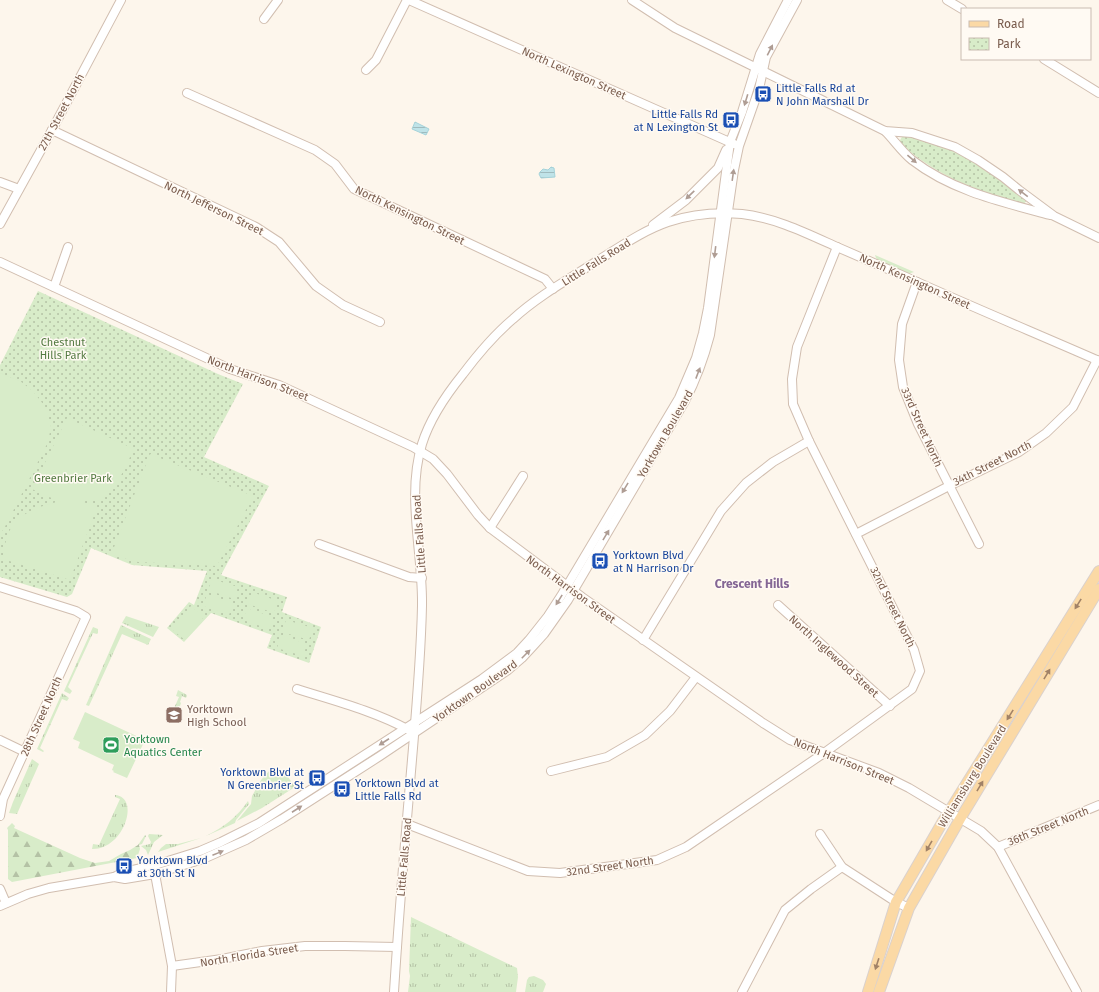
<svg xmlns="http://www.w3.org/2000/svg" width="1099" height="992" font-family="'Fira Sans',sans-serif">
	<defs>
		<pattern id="grass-tufts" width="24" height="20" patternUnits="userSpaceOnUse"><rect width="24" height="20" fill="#d8ecc9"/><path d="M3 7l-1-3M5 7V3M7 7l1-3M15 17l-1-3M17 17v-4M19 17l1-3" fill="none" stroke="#b4c2a5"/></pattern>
		<pattern id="forest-firs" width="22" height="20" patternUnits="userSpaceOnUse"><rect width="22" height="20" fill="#d8ecc9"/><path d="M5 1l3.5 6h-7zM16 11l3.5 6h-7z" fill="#b4c2a5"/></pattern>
		<pattern id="park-dots" width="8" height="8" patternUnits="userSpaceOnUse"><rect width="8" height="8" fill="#d8ecc9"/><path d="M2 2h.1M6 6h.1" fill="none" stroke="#b4c2a5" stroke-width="1.8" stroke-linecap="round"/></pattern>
		<pattern id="water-rules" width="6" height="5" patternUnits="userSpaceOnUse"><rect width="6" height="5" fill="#bfe3e8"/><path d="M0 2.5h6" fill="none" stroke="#a0bbbe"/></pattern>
	</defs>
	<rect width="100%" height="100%" fill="#fdf6ec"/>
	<!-- grass -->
	<g fill="url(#grass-tufts)">
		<polygon points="126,616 159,627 153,637 122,623"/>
		<polygon points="121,625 151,639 148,645 122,634 89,706 86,705"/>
		<polygon points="93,627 98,629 98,633 97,634 93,633 68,687 72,691 70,694 64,691"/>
		<polygon points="178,690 187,695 186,698 182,696 180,702 181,703 180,706 178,706 175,712 179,714 177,720 167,716 168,714 171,715 179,697 176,696"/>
		<polygon points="62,693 69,698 67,701 62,699 40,748 44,751 43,752 37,749"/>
		<polygon points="32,759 39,764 17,814 9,813 13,802"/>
		<polygon points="274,767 280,771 284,771 295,787 262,808 237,821 251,804 252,796 261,780 270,770"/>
		<path d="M115 795C141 797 124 850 92 849L93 844 99 845 120 799 115 797Z"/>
		<path d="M248 801 249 804 236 820 235 823 206 836C224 827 237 817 248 801Z"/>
		<polygon points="149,834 163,835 154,842 148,855 146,850 141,846 150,844 151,842 148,836"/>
		<polygon points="201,838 158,852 161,848 166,844 178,844"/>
		<polygon points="411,917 517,968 518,977 516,992 408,992 410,976 409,971"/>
		<polygon points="534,976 543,980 546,984 543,992 525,992 527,980 529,977"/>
	</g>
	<!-- forest -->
	<polygon fill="url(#forest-firs)" points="12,823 15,826 14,828 80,858 95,863 109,861 121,854 130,850 138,845 145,835 146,836 142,844 139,845 140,849 137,858 12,882 8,879 8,830 7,828"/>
	<!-- park -->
	<g fill="url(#park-dots)">
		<path d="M903 135C920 139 937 144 953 150 980 162 1003 182 1026 201L1024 204C976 190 943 179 904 147L899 142Z"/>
		<polygon points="38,291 218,374 243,384 204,457 269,486 221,575 287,597 282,612 321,627 309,663 267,648 272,635 211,613 184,642 167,628 189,602 194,605 207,571 132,565 91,548 72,594 67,597 0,577 0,365"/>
	</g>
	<!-- garden -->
	<g fill="#d8ecc9">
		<polygon points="875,255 914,272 908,274 879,261 876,258"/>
		<polygon points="0,373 20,381 33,391 46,408 51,426 48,442 7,523 0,535"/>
		<path d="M67 418 134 449C126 464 116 493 99 500 93 501 85 500 80 501L97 507 70 580 3 559C4 549 6 536 12 526 23 511 44 505 61 501L46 496 32 489Z"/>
		<polygon points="150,454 253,496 217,566 138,562 111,555"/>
		<polygon points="212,579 238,587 234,599 208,590"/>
		<polygon points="252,592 278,601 274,613 248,604"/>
		<polygon points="207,594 233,603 229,615 203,606"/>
		<polygon points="191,606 204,617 185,640 171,629"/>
		<polygon points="247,608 273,617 269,629 243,620"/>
		<polygon points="286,620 313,628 309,640 282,632"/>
		<polygon points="281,635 307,644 303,656 277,648"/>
		<polygon points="85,712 145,740 127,778 113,772 114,771 112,770 114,765 78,748 80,742 73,739"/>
	</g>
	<!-- water -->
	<g fill="url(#water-rules)" stroke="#a5d3da">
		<polygon points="415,122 429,129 426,135 412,129"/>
		<polygon points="551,167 554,168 555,177 541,178 539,174 540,172 543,169 548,170"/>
	</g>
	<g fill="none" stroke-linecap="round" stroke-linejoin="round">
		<!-- minor casing -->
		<g stroke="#d1beb0" stroke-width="10">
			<g id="minor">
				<polyline points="409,0 734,144"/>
				<polyline points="632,0 675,28 885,131 912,133 955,147 978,160 1003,177 1019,190 1054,216 1099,238"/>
				<polyline points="947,0 962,9"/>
				<polyline points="264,19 278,0"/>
				<polyline points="1044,59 1099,93"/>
				<polyline points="366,70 376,60 407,0"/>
				<polyline points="187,93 315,150 335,164 354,189 545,279 553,289"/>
				<polyline points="52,130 256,227 279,242 316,286 343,305 380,322"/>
				<path d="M885 131C894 140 902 152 912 160 952 191 1002 202 1050 215"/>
				<polyline points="0,182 19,189"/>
				<polyline points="0,224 52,130 121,0"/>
				<polyline points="653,225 686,200 718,168 726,150"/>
				<polyline points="0,262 230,369 279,385 413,447 433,459 447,474 478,515 490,528 582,597 763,723 790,740 879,773 909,788 981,831 998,847 1077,992"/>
				<polyline points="917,282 902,324 899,360 903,387 918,424 979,544"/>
				<polyline points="54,287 68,247"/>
				<polyline points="490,528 523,476"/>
				<polyline points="856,534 949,486 1019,452 1046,433 1073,407 1097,360"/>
				<polyline points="319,544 409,577 422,578"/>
				<polyline points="0,587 76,611 86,617 3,799 0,816"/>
				<polyline points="778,605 890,706"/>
				<polyline points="643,640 721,511 746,483 773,462 809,441"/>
				<path d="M297 689C335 701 374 711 409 730"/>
				<polyline points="0,740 25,752"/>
				<polyline points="551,771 607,757 645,735 670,711 696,677"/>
				<polyline points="407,824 528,871 560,873 657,860 686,847 824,753 912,689 920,671 914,650 809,441 793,404 792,379 797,347 837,247"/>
				<polyline points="820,834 842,867 896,902 909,908"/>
				<polyline points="998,847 1099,805"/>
				<polyline points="155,874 172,966 171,992"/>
				<polyline points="114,877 124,872 155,865 200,851 221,842 259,823 482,679 517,653 529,640 548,616 561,596 679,398 696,358 703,333 708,308 730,142 742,112 760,54 788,0"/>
				<polyline points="0,889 6,903"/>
				<path d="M0 906 28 894 49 888 114 877 125 879 155 874 203 859 246 840 282 819 380 756 508 670 522 658 534 645 544 634 568 600 685 401C696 380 704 358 710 335L734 170 739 146 759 89 766 57 797 0"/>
				<polyline points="172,966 222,959 262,951 305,946 345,946 397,947"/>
				<path d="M394 992C399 911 406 829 413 748 417 701 421 653 422 606 423 552 406 496 422 444 430 418 446 395 463 374 478 354 494 335 513 319 538 296 569 279 597 261 620 247 642 231 668 222 692 214 717 212 742 214 776 218 806 233 837 247 860 257 883 267 906 277 970 306 1035 333 1099 361"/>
				<polyline points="742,992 785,910 811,889 842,867"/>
			</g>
		</g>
		<!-- major casing -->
		<g stroke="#dad1cd" stroke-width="12">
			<g id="major">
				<polyline points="868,992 896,902 902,892 942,823 1099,571"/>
				<polyline points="879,992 909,908 960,819 1099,589"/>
			</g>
		</g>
		<!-- minor -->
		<use href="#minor" stroke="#fff" stroke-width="8"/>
		<!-- major -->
		<use href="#major" stroke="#fbd9a5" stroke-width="10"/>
	</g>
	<!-- one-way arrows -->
	<defs><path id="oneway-solid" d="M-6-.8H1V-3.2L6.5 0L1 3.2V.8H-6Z"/></defs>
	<g fill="#af9d94">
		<use href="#oneway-solid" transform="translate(770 50) rotate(-63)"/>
		<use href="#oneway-solid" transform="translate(746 100) rotate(107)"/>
		<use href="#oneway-solid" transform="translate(912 159) rotate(40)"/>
		<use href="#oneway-solid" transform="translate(733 175) rotate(-82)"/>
		<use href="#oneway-solid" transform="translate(1023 193) rotate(-143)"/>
		<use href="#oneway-solid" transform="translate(690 195) rotate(136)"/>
		<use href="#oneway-solid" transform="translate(715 252) rotate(97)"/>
		<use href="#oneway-solid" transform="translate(698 373) rotate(-69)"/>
		<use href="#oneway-solid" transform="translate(625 488) rotate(121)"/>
		<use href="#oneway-solid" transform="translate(606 535) rotate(-59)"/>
		<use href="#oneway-solid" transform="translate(559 600) rotate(122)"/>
		<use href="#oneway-solid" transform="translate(526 654) rotate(-45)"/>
		<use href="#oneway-solid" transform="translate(384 742) rotate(147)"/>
		<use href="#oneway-solid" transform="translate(297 809) rotate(-33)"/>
		<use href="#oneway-solid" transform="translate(218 853) rotate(-22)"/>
	</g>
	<g fill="#a18267">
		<use href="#oneway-solid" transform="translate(1078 604) rotate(122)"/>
		<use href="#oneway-solid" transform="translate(1047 674) rotate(-59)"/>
		<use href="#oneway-solid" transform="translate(1010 715) rotate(122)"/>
		<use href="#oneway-solid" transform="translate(980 786) rotate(-59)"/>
		<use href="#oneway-solid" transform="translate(929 846) rotate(120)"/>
		<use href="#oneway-solid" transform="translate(877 964) rotate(108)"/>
	</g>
	<!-- icons -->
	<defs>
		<g id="bus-square" transform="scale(0.9)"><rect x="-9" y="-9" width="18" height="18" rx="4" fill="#1a4fb4" stroke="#fffaf3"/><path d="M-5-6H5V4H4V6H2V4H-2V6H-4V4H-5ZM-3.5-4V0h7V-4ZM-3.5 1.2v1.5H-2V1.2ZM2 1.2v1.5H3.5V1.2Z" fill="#fff"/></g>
		<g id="school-square" transform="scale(0.9)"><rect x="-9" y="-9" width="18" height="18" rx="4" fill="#8d6e63" stroke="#fffaf3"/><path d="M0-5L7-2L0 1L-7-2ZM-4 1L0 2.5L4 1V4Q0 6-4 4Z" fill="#fff"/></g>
		<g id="stadium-square" transform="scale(0.9)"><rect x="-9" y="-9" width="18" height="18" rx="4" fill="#2e9e5b" stroke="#fffaf3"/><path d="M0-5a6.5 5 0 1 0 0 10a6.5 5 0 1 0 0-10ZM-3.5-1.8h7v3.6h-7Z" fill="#fff"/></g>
	</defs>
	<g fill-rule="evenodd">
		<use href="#bus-square" x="763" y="94"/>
		<use href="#bus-square" x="731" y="120"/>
		<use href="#bus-square" x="600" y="561"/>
		<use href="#school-square" x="174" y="715"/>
		<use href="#stadium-square" x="111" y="745"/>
		<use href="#bus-square" x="317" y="778"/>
		<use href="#bus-square" x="342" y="789"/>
		<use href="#bus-square" x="124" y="866"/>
	</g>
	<g text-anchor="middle" stroke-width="3" stroke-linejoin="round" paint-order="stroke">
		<!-- street labels -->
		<g font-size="11" fill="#7a5c4d" stroke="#fffaf3">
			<text transform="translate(574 73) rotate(24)" y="4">North Lexington Street</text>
			<text transform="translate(61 112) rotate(-62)" y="4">27th Street North</text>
			<text transform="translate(214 208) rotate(26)" y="4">North Jefferson Street</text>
			<text transform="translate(410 215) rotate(26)" y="4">North Kensington Street</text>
			<text transform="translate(596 262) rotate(-32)" y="4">Little Falls Road</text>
			<text transform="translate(915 281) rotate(24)" y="4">North Kensington Street</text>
			<text transform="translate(258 378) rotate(21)" y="4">North Harrison Street</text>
			<text transform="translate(922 427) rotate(66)" y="4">33rd Street North</text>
			<text transform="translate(665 434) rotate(-60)" y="4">Yorktown Boulevard</text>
			<text transform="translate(992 463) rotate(-27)" y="4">34th Street North</text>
			<text transform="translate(419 534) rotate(-94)" y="4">Little Falls Road</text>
			<text transform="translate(571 589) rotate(36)" y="4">North Harrison Street</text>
			<text transform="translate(893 607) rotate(64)" y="4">32nd Street North</text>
			<text transform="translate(834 656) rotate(42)" y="4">North Inglewood Street</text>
			<text transform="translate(475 691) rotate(-35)" y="4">Yorktown Boulevard</text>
			<text transform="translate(41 716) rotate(-66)" y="4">28th Street North</text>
			<text transform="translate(844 761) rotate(22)" y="4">North Harrison Street</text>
			<text transform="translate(972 776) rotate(-58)" y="4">Williamsburg Boulevard</text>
			<text transform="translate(1048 826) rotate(-22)" y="4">36th Street North</text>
			<text transform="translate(404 857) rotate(-85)" y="4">Little Falls Road</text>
			<text transform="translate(610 866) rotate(-8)" y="4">32nd Street North</text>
			<text transform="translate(249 955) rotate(-9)" y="4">North Florida Street</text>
		</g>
		<!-- transit labels -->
		<g font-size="11" fill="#164399" stroke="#fffaf3" text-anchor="start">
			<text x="776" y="92">Little Falls Rd at<tspan x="776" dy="13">N John Marshall Dr</tspan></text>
			<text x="718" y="118" text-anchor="end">Little Falls Rd<tspan x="718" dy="13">at N Lexington St</tspan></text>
			<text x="613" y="559">Yorktown Blvd<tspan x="613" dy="13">at N Harrison Dr</tspan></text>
			<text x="304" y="776" text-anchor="end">Yorktown Blvd at<tspan x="304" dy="13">N Greenbrier St</tspan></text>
			<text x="355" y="787">Yorktown Blvd at<tspan x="355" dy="13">Little Falls Rd</tspan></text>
			<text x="137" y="864">Yorktown Blvd<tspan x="137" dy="13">at 30th St N</tspan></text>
		</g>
		<!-- park labels -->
		<g font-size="11" fill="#537a41" stroke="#fffaf3">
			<text x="63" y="346">Chestnut<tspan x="63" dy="13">Hills Park</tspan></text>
			<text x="73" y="482">Greenbrier Park</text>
		</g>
		<!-- education labels -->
		<g font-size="11" fill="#785e54" stroke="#fffaf3" text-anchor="start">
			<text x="187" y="713">Yorktown<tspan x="187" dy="13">High School</tspan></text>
		</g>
		<!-- leisure labels -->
		<g font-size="11" fill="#27864d" stroke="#fffaf3" text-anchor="start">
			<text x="124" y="743">Yorktown<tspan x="124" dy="13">Aquatics Center</tspan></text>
		</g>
		<!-- neighbourhood labels -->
		<g font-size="12" font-weight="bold" fill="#846695" stroke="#fffaf3">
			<text x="752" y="588">Crescent Hills</text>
		</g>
	</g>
	<!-- legend -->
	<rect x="961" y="8" width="130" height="52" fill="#fffaf3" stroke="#cabbb1"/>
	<rect x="969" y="21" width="20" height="6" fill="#fbd9a5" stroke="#cabbb1"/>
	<text x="997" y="28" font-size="12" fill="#7a5c4d">Road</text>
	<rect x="969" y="38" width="20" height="12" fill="url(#park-dots)" stroke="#cabbb1"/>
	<text x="997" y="48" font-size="12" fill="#7a5c4d">Park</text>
</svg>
